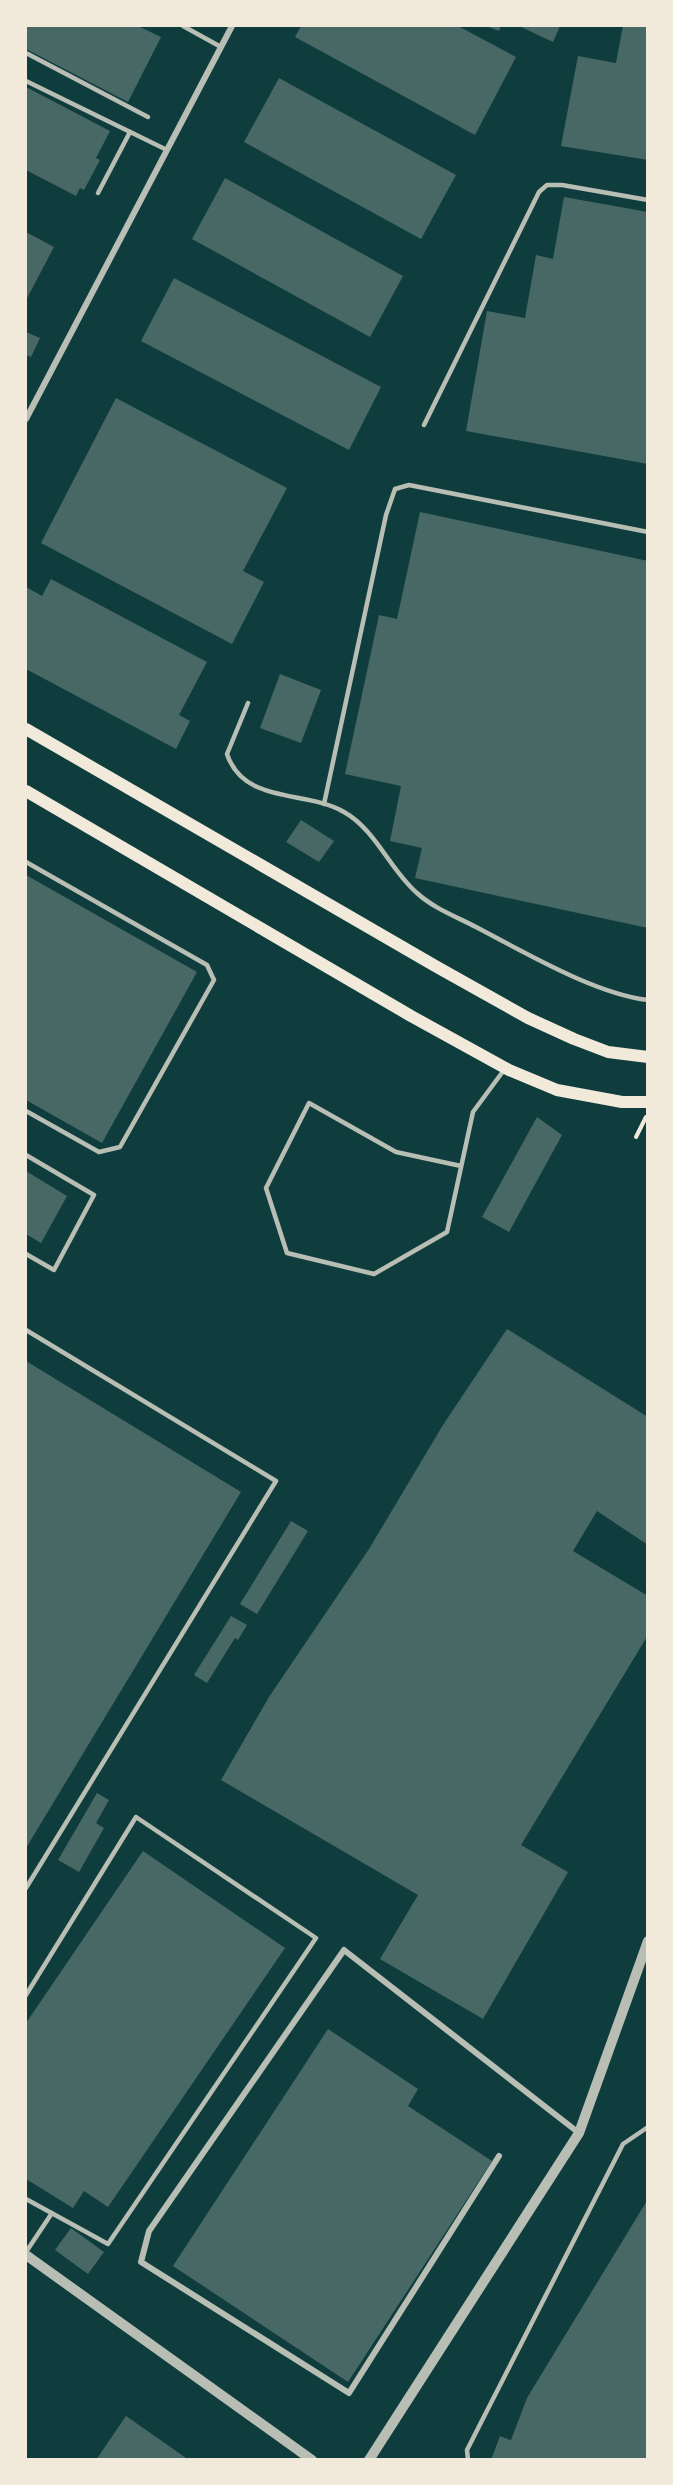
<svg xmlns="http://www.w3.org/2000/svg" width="673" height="2485" font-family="Commissioner,sans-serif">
	<rect width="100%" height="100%" fill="#0f3d3e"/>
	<!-- building -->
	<g fill="#486865">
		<polygon points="26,26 138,26 161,37 128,102 26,49"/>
		<polygon points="301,26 458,26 516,57 475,135 295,37"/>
		<polygon points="486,26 501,26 499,31"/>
		<polygon points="519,26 560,26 553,42"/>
		<polygon points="623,26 648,26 648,160 561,146 578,56 616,63"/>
		<polygon points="279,78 456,175 421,239 244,142"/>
		<polygon points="26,87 110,131 96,158 100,160 84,190 80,188 76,196 26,170"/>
		<polygon points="225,178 403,276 370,337 192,239"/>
		<polygon points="564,197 648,212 648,464 466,431 487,311 525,318 536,255 553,259"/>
		<polygon points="26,232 54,247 26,300"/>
		<polygon points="174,278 381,387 349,450 141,341"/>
		<polygon points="26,332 40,338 31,357 26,355"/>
		<polygon points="116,398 287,488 243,571 264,582 232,644 41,543"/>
		<polygon points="420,512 648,561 648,928 415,878 422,848 390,841 401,786 345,774 379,615 397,619"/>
		<polygon points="51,579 207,662 179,715 190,721 176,749 26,669 26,587 42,596"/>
		<polygon points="280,674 321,690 301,743 260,728"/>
		<polygon points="301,820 334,841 319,862 286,842"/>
		<polygon points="26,875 197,972 102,1143 26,1100"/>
		<polygon points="537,1117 562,1135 509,1232 482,1217"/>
		<polygon points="26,1171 67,1196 41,1243 26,1234"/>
		<polygon points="507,1329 648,1417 648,1545 597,1511 573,1551 648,1596 648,1635 521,1845 568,1872 483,2019 380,1959 418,1895 221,1780 269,1697 369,1549 443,1425"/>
		<polygon points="26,1361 241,1492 26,1848"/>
		<polygon points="291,1521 308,1531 257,1614 240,1604"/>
		<polygon points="231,1616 247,1625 238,1640 235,1638 207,1683 194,1675"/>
		<polygon points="97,1793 109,1800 96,1823 104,1828 79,1872 58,1860"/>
		<polygon points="143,1851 285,1948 108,2207 84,2191 73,2208 26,2179 26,2023"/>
		<polygon points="328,2029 418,2089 408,2106 492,2161 348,2382 173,2266"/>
		<polygon points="648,2199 648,2460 491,2460 500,2436 518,2443 511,2440 527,2398"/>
		<polygon points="71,2228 104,2252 88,2274 55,2250"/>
		<polygon points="126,2416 189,2460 96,2460"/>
	</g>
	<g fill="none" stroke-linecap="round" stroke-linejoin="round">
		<!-- path -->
		<polyline stroke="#f1e9da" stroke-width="4" points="636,1137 646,1117"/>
		<!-- service -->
		<g stroke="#b8beb3" stroke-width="4.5">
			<polyline points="183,26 221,47"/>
			<polyline points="26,53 148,117"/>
			<polyline points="26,81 167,150"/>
			<polyline points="98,193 130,132"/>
			<polyline points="424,425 539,192 547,185 562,185 648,200"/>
			<path d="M248 703 227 754C244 805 307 790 344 812 376 830 390 870 417 893 433 908 457 917 476 927 524 952 595 994 648 1000"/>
			<polyline points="324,804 386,515 395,489 409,485 648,532"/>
			<polyline points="26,862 207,965 214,980 120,1147 99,1152 26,1111"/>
			<polyline points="26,1155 94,1195 54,1270 26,1254"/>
			<polyline points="461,1166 396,1152 309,1103 266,1188 287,1253 374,1274 447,1232 473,1112 504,1070"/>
			<polyline points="26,1330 276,1481 26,1888"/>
			<polyline points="26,1995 136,1817 316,1938 108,2244 26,2199"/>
			<polyline points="26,2252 52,2213"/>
			<polyline points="468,2460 467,2450 623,2144 648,2127"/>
		</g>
		<!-- minor -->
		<g stroke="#b8beb3" stroke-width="6">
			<polyline points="26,419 232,26"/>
			<polyline points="499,2156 349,2393 141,2262 149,2231 344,1950 579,2133"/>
		</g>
		<!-- tertiary -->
		<g stroke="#b8beb3" stroke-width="10">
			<polyline points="26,2255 312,2460"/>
			<polyline points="369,2460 579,2133 648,1941"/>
		</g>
		<!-- secondary -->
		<g stroke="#f1e9da" stroke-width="12">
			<polyline points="26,729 437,967 528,1018 574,1039 608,1052 648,1057"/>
			<polyline points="26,791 411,1016 509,1070 557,1090 622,1102 648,1102"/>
		</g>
	</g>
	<!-- border -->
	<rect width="673" height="2485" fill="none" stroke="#f1e9da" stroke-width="54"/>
</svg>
